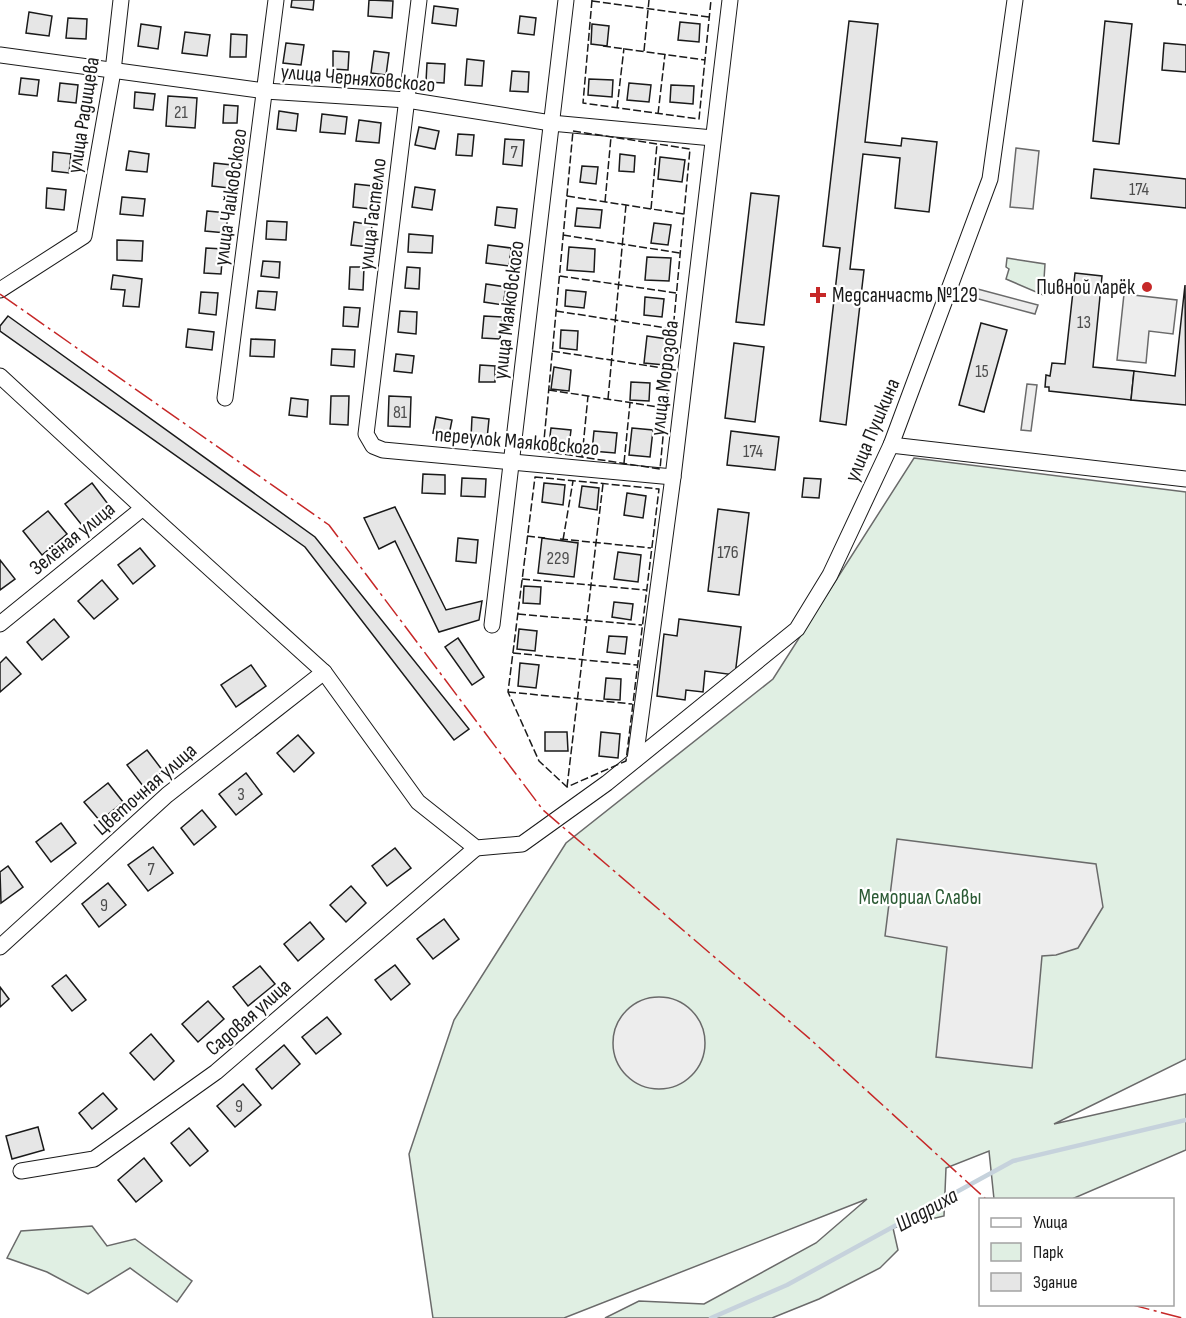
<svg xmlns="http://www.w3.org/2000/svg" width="1186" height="1318" font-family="'Sofia Sans Condensed',sans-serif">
	<rect width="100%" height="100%" fill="#fff"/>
	<!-- green -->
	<g fill="#e0efe3" stroke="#6a6a6a" stroke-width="1.5">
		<polygon points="1007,258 1045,264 1043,295 1006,279 1009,269 1006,267"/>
		<polygon points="914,458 1186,492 1186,1059 1054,1124 1186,1094 1186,1150 1072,1199 994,1199 989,1151 946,1168 944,1216 893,1228 898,1250 880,1268 819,1299 772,1318 605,1318 639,1301 704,1304 816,1243 867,1199 564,1318 433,1318 409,1154 454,1020 566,843 773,679"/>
		<polygon points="92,1226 107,1246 135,1239 192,1281 177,1302 130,1268 88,1294 47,1272 7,1258 21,1231"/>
	</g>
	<!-- parking -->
	<g fill="#ededed" stroke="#6a6a6a" stroke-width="1.5">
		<polygon points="1016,148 1039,151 1033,209 1010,207"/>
		<polygon points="974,288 1038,305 1035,314 971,297"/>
		<polygon points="1124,294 1177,300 1173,334 1149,331 1146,363 1117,360"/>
		<polygon points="1027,384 1037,385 1031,431 1021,430"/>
		<polygon points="897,839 1096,864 1103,907 1078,948 1056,955 1042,956 1032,1068 936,1057 947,947 885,936"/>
		<circle cx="659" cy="1043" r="46"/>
	</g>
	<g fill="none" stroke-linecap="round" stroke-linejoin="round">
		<!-- stream -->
		<polyline stroke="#c6d2dc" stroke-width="4.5" points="711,1318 787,1285 1013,1161 1186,1120"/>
	</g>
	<!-- building -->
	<g fill="#e6e6e6" stroke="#1a1a1a" stroke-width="1.5">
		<polygon points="292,0 314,0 313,10 291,7"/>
		<polygon points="369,0 393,1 392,18 368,16"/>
		<polygon points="434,6 458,9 456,26 432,23"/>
		<polygon points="29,12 52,16 49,36 26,33"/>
		<polygon points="520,16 536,18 534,35 518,33"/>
		<polygon points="68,18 87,19 86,39 66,38"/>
		<polygon points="849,21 878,24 865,142 901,146 902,138 937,142 929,212 895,208 900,158 863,154 850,269 864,270 846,425 820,421 840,248 823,246"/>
		<polygon points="1105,21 1132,24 1119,144 1093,141"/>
		<polygon points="680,22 700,24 699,42 678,40"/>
		<polygon points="141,24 161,27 158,49 138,46"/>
		<polygon points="592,24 609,26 607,46 591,44"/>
		<polygon points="185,32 210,35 207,56 182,53"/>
		<polygon points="231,34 247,35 246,57 230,57"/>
		<polygon points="286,43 304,45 301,65 283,63"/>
		<polygon points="1164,43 1186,45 1186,72 1162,70"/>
		<polygon points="333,51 349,52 348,70 333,69"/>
		<polygon points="374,51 389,53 386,75 371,73"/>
		<polygon points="467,59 484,61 482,86 465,85"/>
		<polygon points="427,63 445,64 444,83 426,82"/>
		<polygon points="512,71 529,72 528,92 510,91"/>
		<polygon points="21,78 39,80 37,96 19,94"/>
		<polygon points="589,79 613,80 612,97 588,95"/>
		<polygon points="60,83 78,85 76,103 58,101"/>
		<polygon points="629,83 651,85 649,102 627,100"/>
		<polygon points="671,85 694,86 693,104 670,102"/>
		<polygon points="135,92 155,94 153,110 134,108"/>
		<polygon points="168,96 197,98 195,128 166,126"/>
		<polygon points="224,105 238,106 237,123 223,123"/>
		<polygon points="279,111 298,114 296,131 277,129"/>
		<polygon points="322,114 347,117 345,134 320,132"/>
		<polygon points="359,120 381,123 379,143 356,141"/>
		<polygon points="419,127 439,131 435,149 415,145"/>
		<polygon points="458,134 474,135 472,156 456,155"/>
		<polygon points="505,139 524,140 522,166 503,164"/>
		<polygon points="129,151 149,154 147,172 126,170"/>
		<polygon points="53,152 71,154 69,173 52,171"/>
		<polygon points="620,154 635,156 634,172 619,171"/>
		<polygon points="660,157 685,160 682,182 658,179"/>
		<polygon points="214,163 232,165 229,188 212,186"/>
		<polygon points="582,166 598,167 596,184 580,182"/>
		<polygon points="1094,169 1186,179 1186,208 1091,198"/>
		<polygon points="355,184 373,186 371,209 353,207"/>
		<polygon points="415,187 435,190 432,210 412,207"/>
		<polygon points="47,188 66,190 64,210 46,208"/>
		<polygon points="751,193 779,196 764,325 736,322"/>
		<polygon points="122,197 145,199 143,216 120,214"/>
		<polygon points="497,207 517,209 515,228 495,225"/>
		<polygon points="577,208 602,210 600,228 575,226"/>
		<polygon points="207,211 228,213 226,233 205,231"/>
		<polygon points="267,221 287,222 286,240 266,239"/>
		<polygon points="354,222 372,225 369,247 351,245"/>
		<polygon points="654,223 671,225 668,245 651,243"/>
		<polygon points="409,234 433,236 432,253 408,252"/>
		<polygon points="117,240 143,241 142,261 117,260"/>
		<polygon points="488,245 511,248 509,266 486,263"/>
		<polygon points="569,247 595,249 594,272 567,270"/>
		<polygon points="206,248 223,249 221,274 204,273"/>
		<polygon points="647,257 671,258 669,281 645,280"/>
		<polygon points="263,261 280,262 279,278 261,276"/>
		<polygon points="350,267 364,267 363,290 349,289"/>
		<polygon points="407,267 420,268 419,289 405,288"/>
		<polygon points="1075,273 1102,276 1093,367 1134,371 1131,400 1049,391 1049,387 1045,387 1046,375 1050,376 1052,363 1065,364"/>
		<polygon points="113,275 142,279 139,307 123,306 125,290 111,289"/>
		<polygon points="486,284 506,287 503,305 484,302"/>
		<polygon points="1185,285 1186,405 1131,400 1134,371 1175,376"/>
		<polygon points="566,290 586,292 584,308 565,306"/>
		<polygon points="258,291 277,292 275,310 256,308"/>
		<polygon points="201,292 218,293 216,315 199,313"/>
		<polygon points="645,297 664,299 662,317 644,315"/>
		<polygon points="344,307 360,308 358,327 343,326"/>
		<polygon points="400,311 417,312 416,334 398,332"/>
		<polygon points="8,316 315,537 469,729 454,740 305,547 0,331 0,326"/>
		<polygon points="484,316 502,317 500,339 482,338"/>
		<polygon points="981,323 1007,330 984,412 959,405"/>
		<polygon points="188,329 214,332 212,350 186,347"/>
		<polygon points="561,330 578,331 577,350 560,348"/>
		<polygon points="647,336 667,339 665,365 644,363"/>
		<polygon points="251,339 275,340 274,357 250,356"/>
		<polygon points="734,343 764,347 755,422 725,418"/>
		<polygon points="332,349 355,350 354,367 331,365"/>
		<polygon points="396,354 414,356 412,373 394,371"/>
		<polygon points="480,365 495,366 495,382 479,382"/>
		<polygon points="554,367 571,370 569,391 551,389"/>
		<polygon points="631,382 650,383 649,401 630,400"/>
		<polygon points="331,396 349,396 348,425 330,424"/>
		<polygon points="389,396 411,397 410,427 388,426"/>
		<polygon points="291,398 308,400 307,417 289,415"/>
		<polygon points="436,417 452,420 449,435 433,433"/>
		<polygon points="472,417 489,419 487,439 471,438"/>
		<polygon points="551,428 571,430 569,446 549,444"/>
		<polygon points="632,428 653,430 650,457 629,455"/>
		<polygon points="594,431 617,433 615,453 592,451"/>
		<polygon points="731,431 779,437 775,470 727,465"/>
		<polygon points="423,474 445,475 445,494 422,493"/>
		<polygon points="462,478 486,479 485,497 461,496"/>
		<polygon points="804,478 821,479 819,498 802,497"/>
		<polygon points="92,483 111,508 85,529 65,504"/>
		<polygon points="544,483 565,485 563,505 542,502"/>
		<polygon points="582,486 599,488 597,510 579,507"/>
		<polygon points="627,493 646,496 643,518 624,515"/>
		<polygon points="395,507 446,610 482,601 479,620 439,632 395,541 379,549 364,518"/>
		<polygon points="718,509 749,513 739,595 708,591"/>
		<polygon points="48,511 67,534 42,555 23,531"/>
		<polygon points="458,538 478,540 476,563 456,561"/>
		<polygon points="542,538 578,543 574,577 538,573"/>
		<polygon points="140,548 155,566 133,584 118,565"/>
		<polygon points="618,552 641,555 638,582 614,579"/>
		<polygon points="0,560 15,579 0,590"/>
		<polygon points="102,580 118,599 94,619 78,601"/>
		<polygon points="524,586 541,587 540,604 523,603"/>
		<polygon points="614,602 633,604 631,620 612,617"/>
		<polygon points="54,619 69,637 42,660 27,642"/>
		<polygon points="679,619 741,627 735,675 705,671 703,692 686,690 685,700 657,696 664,634 677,636"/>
		<polygon points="519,629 537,631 535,651 517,649"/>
		<polygon points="609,636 627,637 625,654 607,652"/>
		<polygon points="458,638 484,677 472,685 445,647"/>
		<polygon points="6,657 21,674 0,692 0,663"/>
		<polygon points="520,663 539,665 536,688 518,686"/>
		<polygon points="251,665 266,686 236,707 221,685"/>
		<polygon points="606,678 621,679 620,700 604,699"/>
		<polygon points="545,732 567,732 568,751 545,751"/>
		<polygon points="601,732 620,734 618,758 599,756"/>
		<polygon points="298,735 314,753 294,772 277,753"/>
		<polygon points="147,750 163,771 143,786 127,765"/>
		<polygon points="246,773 262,794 236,815 219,794"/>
		<polygon points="108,783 123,802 100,821 84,802"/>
		<polygon points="202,810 216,827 194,845 181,828"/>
		<polygon points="61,823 76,843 51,862 36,842"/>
		<polygon points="153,847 173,873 148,891 128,865"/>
		<polygon points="395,848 411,868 387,886 372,866"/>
		<polygon points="8,866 23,887 1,903 0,872"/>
		<polygon points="108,883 126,905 99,927 82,904"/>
		<polygon points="351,886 366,903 346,922 330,905"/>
		<polygon points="444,919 459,939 433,959 417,939"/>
		<polygon points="310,922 324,939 298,961 284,944"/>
		<polygon points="395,965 410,984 391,1000 375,980"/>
		<polygon points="260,966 275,984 248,1006 233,987"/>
		<polygon points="66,975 86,1000 72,1011 52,986"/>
		<polygon points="0,987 9,999 0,1007"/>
		<polygon points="208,1001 224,1019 198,1042 182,1024"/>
		<polygon points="327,1017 341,1034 316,1054 302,1037"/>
		<polygon points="151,1034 174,1061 154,1080 130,1053"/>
		<polygon points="284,1045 300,1064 272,1089 256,1069"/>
		<polygon points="243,1084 261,1105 235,1127 217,1106"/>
		<polygon points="103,1093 117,1109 92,1129 79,1113"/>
		<polygon points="38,1127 44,1150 12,1159 6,1136"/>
		<polygon points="189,1128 208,1151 190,1166 171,1143"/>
		<polygon points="144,1158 162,1181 136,1202 118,1180"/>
	</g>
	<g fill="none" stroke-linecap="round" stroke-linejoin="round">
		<!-- minor casing -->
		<g stroke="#1a1a1a" stroke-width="17">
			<g id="minor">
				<polyline points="419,0 366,434 373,446 383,450 673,477"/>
				<polyline points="0,55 265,91 407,100 551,123 713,138"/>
				<polyline points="0,290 84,236 113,71 121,0"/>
				<polyline points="0,376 143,508 324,672 418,802 476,848 522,844 607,783 797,629 830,575 891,445 990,179 1015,0"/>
				<polyline points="225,398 276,0"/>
				<polyline points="891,445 1186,479"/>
				<polyline points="0,624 143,508"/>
				<polyline points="492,625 566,0"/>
				<polyline points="635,760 673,477 730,0"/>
				<polyline points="0,947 167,795 324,672"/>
				<polyline points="21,1171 94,1159 216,1072 476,848"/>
			</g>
		</g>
		<!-- minor -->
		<use href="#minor" stroke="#fff" stroke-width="15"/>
		<!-- fence -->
		<g stroke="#1a1a1a" stroke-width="1.5" stroke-dasharray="8 3" stroke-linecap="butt">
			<polyline points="592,0 583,103 699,119 711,0"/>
			<polyline points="1178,0 1178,4 1186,5"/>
			<polyline points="592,1 709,17"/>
			<polyline points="603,46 705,60"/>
			<polyline points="644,51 649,0"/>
			<polyline points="617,108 624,48"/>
			<polyline points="658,114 665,54"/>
			<polygon points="573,131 690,149 660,469 543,451"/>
			<polyline points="567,196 684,214"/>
			<polyline points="605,202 611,137"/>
			<polyline points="651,209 657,144"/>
			<polyline points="563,235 680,253"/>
			<polyline points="560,276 676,293"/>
			<polyline points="556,311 673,329"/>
			<polyline points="552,351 669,369"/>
			<polyline points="549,390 665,408"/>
			<polyline points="608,399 626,205"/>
			<polyline points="582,457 588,396"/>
			<polyline points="624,463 630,403"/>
			<polygon points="535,477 659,489 626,761 567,787 539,761 508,692"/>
			<polyline points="527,536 545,538"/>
			<polyline points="560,539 651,548"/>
			<polyline points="563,540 573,481"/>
			<polyline points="522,579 646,590"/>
			<polyline points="518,614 642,625"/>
			<polyline points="513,653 637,665"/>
			<polyline points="508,692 632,704"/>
			<polyline points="567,787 603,484"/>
		</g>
		<!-- power -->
		<g stroke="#c62828" stroke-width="1.5" stroke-dasharray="21 4.5 3 4.5" stroke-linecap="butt">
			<polyline points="0,294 329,525 543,810 810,1039 987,1200"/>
			<polyline points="1129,1304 1182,1318"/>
		</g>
	</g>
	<!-- markers -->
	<g fill="#c62828" stroke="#fff" stroke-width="2">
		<circle cx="1147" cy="287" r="6"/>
		<path d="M815 286h6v6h6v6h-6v6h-6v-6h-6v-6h6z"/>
	</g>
	<g text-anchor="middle" stroke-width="4.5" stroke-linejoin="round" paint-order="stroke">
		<!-- number labels -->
		<g font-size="18" fill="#4d4d4d">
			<text x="181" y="118">21</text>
			<text x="514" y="158">7</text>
			<text x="1139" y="195">174</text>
			<text x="1084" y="328">13</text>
			<text x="982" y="377">15</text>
			<text x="400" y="418">81</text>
			<text x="753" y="457">174</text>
			<text x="728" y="558">176</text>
			<text x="558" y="564">229</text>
			<text x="241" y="800">3</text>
			<text x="151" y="875">7</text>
			<text x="104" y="911">9</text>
			<text x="239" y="1112">9</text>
		</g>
		<!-- street labels -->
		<g font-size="21" fill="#1a1a1a" stroke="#fff">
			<text transform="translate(358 78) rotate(5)" y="7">улица Черняховского</text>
			<text transform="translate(83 115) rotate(-81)" y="7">улица Радищева</text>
			<text transform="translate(230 197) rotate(-82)" y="7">улица Чайковского</text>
			<text transform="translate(372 214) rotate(-83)" y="7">улица Гастелло</text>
			<text transform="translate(508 310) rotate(-83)" y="7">улица Маяковского</text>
			<text transform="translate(664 378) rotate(-83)" y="7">улица Морозова</text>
			<text transform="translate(872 430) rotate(-67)" y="7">улица Пушкина</text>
			<text transform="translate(517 441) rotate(5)" y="7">переулок Маяковского</text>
			<text transform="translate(72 538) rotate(-39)" y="7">Зелёная улица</text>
			<text transform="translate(145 789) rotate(-41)" y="7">Цветочная улица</text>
			<text transform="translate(248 1017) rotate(-41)" y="7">Садовая улица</text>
		</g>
		<!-- poi labels -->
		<g font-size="21" fill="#1a1a1a" stroke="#fff" text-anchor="end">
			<text x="1135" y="294">Пивной ларёк</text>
			<text x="832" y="302" text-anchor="start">Медсанчасть №129</text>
		</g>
		<!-- park labels -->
		<g font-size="21" fill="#2b5a34" stroke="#fff">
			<text x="920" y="904">Мемориал Славы</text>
		</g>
		<!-- water labels -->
		<g font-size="22" font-style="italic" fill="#1a1a1a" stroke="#fff">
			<text transform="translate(926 1209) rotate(-29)" y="8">Шадриха</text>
		</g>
	</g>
	<!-- legend -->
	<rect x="979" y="1198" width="195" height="108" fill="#ffffff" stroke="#a3a3a3" stroke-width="1.5"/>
	<rect x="991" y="1218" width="30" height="9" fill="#ffffff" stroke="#a3a3a3" stroke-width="1.5"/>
	<text x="1033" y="1228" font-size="18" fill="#1a1a1a">Улица</text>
	<rect x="991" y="1243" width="30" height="18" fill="#e0efe3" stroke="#a3a3a3" stroke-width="1.5"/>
	<text x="1033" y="1258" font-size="18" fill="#1a1a1a">Парк</text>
	<rect x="991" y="1273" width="30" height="18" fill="#e6e6e6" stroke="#a3a3a3" stroke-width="1.5"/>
	<text x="1033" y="1288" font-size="18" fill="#1a1a1a">Здание</text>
</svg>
